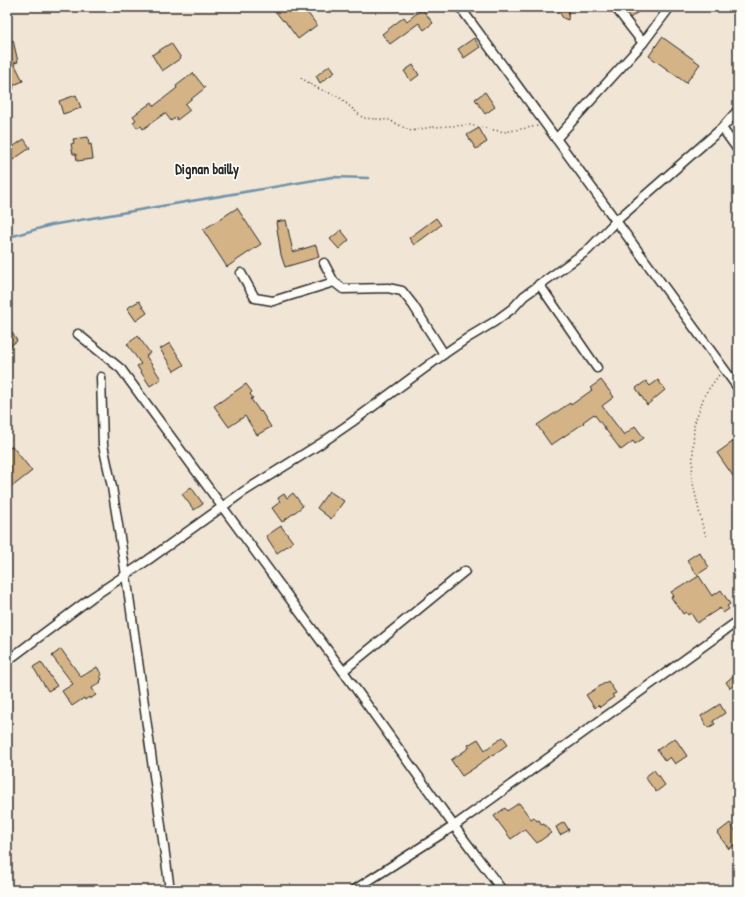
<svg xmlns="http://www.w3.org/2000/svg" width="745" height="897" font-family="'Patrick Hand',sans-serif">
	<rect width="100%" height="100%" fill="#f1e6d5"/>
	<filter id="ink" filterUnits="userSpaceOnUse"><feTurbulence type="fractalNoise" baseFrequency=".025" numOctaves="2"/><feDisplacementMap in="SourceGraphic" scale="8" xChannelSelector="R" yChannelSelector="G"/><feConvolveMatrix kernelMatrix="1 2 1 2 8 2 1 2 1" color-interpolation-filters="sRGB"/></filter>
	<g filter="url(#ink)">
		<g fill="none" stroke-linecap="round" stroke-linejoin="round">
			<!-- stream -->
			<polyline stroke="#7092aa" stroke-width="2.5" points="7,239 13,236 51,225 332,177 369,178"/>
		</g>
		<!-- building -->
		<g fill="#d4b387" stroke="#2b2b2b">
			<polygon points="272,7 303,7 317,25 298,39 284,20 283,21"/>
			<polygon points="556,7 569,7 568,20 563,18"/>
			<polygon points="622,7 645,7 630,18"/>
			<polygon points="422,9 433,23 424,30 419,23 390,44 382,34 404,17 407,21"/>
			<polygon points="662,37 700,64 686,83 649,56"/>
			<polygon points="474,38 480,47 464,58 458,49"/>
			<polygon points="13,40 18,62 14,63 23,81 14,85 13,90 7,87 7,43"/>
			<polygon points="171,43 181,58 162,71 152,55"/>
			<polygon points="330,65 335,72 320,83 316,76"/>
			<polygon points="413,65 419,75 411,81 404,71"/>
			<polygon points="193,73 205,88 185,104 190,110 177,120 176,117 171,121 165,113 143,129 141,126 137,128 133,122 136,120 133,116 152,102 154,106 177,88 176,86"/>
			<polygon points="485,92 495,107 485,114 475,99"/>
			<polygon points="76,95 81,108 63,114 59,101"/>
			<polygon points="479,128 487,142 476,149 467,135"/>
			<polygon points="88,137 89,145 91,144 93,159 77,161 76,154 73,154 71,144 74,143 73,139"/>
			<polygon points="24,139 30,148 7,164 7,151"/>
			<polygon points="237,208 261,244 227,267 203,230"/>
			<polygon points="436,218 441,225 414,245 409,238"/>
			<polygon points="286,220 293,252 316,245 319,257 285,267 281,255 276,222"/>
			<polygon points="341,230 349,240 339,249 330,239"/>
			<polygon points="139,301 147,313 136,321 127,308"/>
			<polygon points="12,332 17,341 7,348 7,335"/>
			<polygon points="138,336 150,353 146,356 161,379 150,386 137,366 141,364 127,344"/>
			<polygon points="170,343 184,365 174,371 160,349"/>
			<polygon points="601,380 614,397 602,406 624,435 635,426 644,438 635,444 633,441 621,450 594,414 583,422 584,423 551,445 537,425 570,403 571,405 592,390 590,388"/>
			<polygon points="658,380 665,390 647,405 636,388 646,381 650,386"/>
			<polygon points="246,384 252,392 250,394 253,398 251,399 260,412 261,411 271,427 257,435 245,416 229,427 214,406"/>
			<polygon points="738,438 738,483 717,453"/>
			<polygon points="12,446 32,471 13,486 7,477 7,450"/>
			<polygon points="191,487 203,504 194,510 182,494"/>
			<polygon points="329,491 344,501 331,519 317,508"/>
			<polygon points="293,493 303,506 282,522 272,508 280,502 278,498 284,494 287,498"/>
			<polygon points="281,526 293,542 277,553 266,536"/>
			<polygon points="699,552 709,567 697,575 687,560"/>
			<polygon points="699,576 712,596 721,590 730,604 727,606 729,609 723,613 720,608 697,623 691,613 688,615 686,612 683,614 678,606 677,606 671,597 674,596 671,592 682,585 683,586"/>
			<polygon points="61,649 81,677 97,667 102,675 100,676 102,679 100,681 101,682 92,688 96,695 90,699 89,697 85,700 84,698 72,706 62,691 73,684 52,656"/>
			<polygon points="41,662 57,686 48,691 33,667"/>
			<polygon points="738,672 738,682 730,688 726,682"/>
			<polygon points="608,681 616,693 612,695 614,697 600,707 598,705 595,708 586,695"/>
			<polygon points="720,704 725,713 713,721 715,724 708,728 701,716"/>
			<polygon points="503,737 508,744 500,750 476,766 476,767 462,776 451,760 469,748 469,747 468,745 478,739 485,750"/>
			<polygon points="675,738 687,756 675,764 670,757 665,761 657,750"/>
			<polygon points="654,770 665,785 656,792 645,777"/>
			<polygon points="519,803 531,819 534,817 537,821 539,820 542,825 544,824 551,833 537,843 525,829 511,839 494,816 505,808 507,811"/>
			<polygon points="564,822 569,830 560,835 556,827"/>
			<polygon points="730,823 738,834 738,842 729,849 717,833"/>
		</g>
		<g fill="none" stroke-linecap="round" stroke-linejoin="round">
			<!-- street casing -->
			<g stroke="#2b2b2b" stroke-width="11">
				<g id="street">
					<polyline points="460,7 738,388"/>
					<polyline points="615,7 643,43"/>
					<polyline points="722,128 738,150"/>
					<polyline points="556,139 643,43 670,7"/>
					<polyline points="324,263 334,282 343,289 388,288 402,291 413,305 444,354"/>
					<polyline points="241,273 255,298 273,301 334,282"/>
					<polyline points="539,284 597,368"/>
					<polyline points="78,334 121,369 343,671 454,826 502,890"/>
					<polyline points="101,377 103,445 112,487 126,575 170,890"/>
					<polyline points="7,661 91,598 148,560 243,492 320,444 352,422 444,354 469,337 494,322 513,308 524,296 588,250 616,221 722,128 738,110"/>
					<polyline points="343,671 465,571"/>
					<polyline points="354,890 454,826 738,621"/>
				</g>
			</g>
			<!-- path -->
			<g stroke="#2b2b2b" stroke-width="1.5" stroke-dasharray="1 3" stroke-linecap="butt">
				<polyline points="301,78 317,88 339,97 363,118 389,120 411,131 432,127 470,125 504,132 538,126"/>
				<polyline points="706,536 702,524 692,479 694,424 705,394 719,375"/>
			</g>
			<!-- street -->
			<use href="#street" stroke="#fdfcf7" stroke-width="8"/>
		</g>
	</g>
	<g text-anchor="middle" stroke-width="3.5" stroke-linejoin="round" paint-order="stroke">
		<!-- quarter labels -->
		<g font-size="14" font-weight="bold" fill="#2b2b2b" stroke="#fdfcf7">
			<text x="207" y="174">Dignan bailly</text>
		</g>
	</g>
	<!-- margin -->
	<rect width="745" height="897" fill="none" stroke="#fdfcf7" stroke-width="24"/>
	<rect x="12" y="12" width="721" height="873" fill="none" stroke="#2b2b2b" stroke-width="1.5" filter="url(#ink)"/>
</svg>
